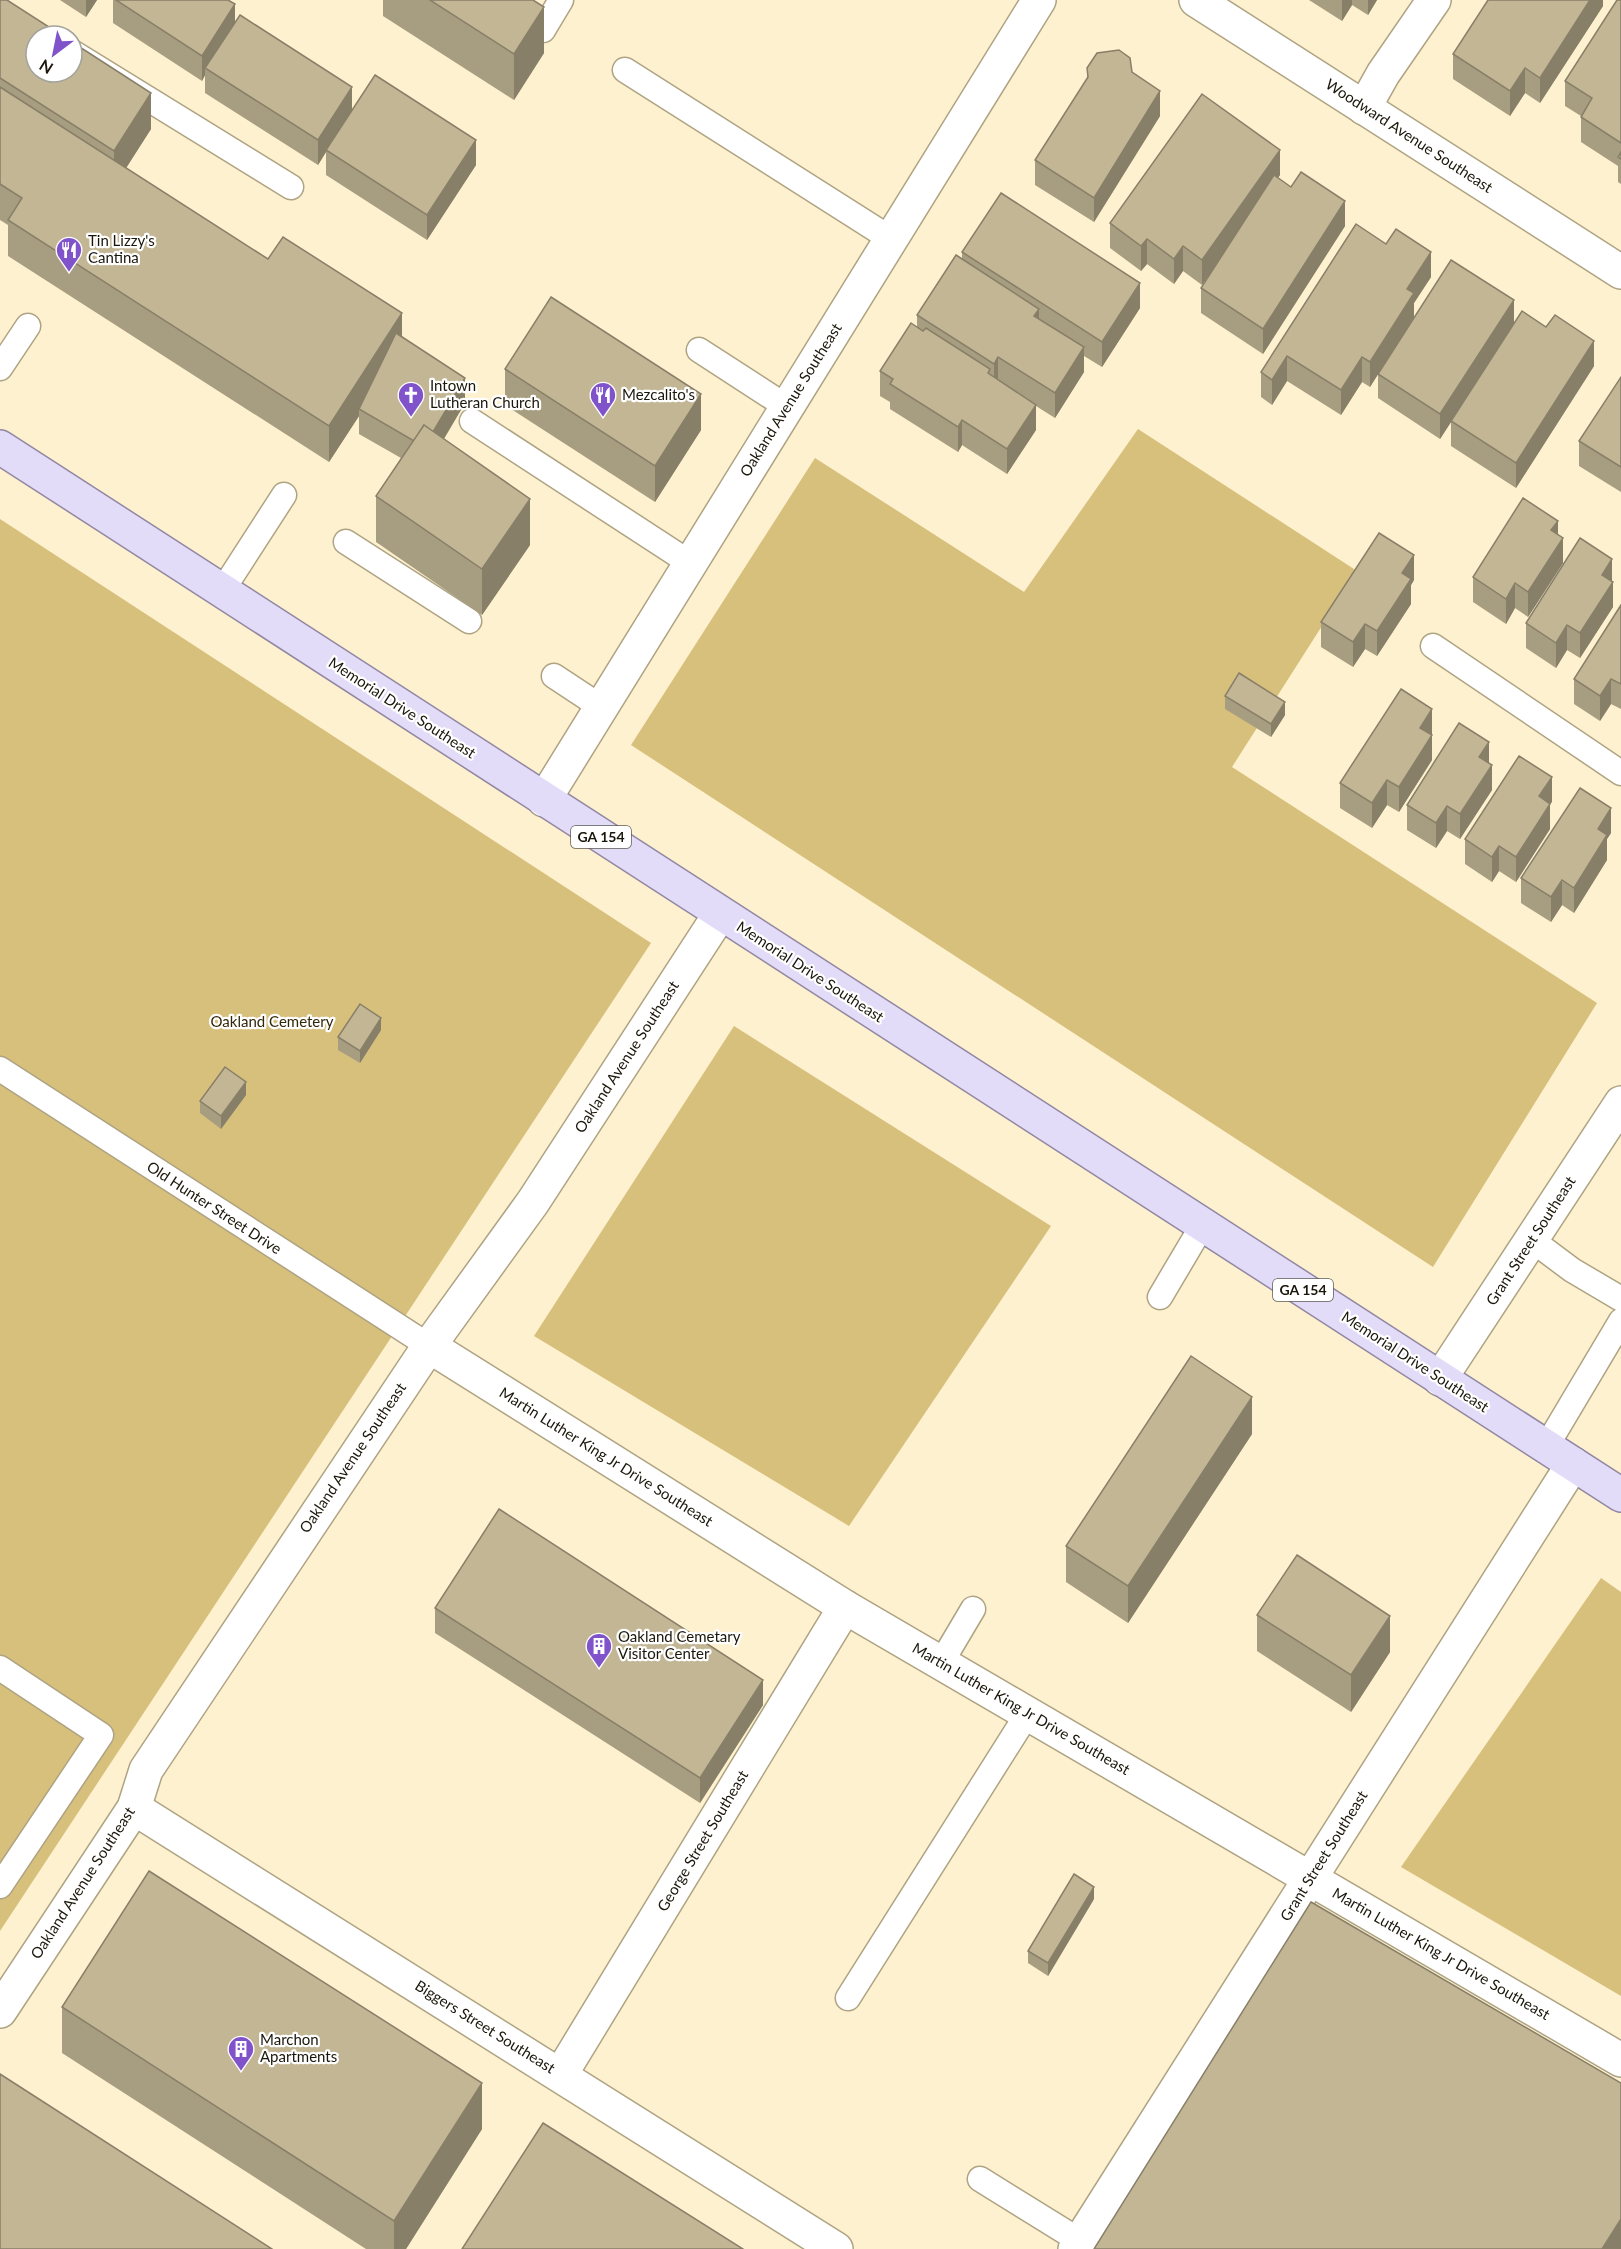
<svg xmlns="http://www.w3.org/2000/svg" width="1621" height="2249" font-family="Lato,sans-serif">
	<rect width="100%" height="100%" fill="#fef1cf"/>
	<!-- green -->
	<g fill="#d7bf7c">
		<polygon points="1138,429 1357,571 1232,767 1597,1003 1433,1267 631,745 815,458 1024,592"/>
		<polygon points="0,519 651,943 0,1931"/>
		<polygon points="734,1026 1051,1226 849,1526 534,1336"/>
		<polygon points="1601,1578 1621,1592 1621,1996 1401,1867"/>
	</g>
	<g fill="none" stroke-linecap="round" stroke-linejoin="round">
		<!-- lane casing -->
		<g stroke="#aea382" stroke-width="27">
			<g id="lane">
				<polyline points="543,30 561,0"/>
				<polyline points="72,52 291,187"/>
				<polyline points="625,70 891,239"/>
				<polyline points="699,350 787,407"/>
				<polyline points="0,368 28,326"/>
				<polyline points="472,421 690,563"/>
				<polyline points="346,542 469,621"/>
				<polyline points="222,591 284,495"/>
				<polyline points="1433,646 1621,773"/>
				<polyline points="554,676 601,707"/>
				<polyline points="0,1069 429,1346"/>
				<polyline points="1532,1240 1572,1270 1621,1299"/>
				<polyline points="1160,1297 1202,1226"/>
				<polyline points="1546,1447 1621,1321"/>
				<polyline points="941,1663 973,1609"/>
				<polyline points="0,1668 101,1735 0,1886"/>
				<polyline points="848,1998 1028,1713"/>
				<polyline points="980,2179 1080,2241"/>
			</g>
		</g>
		<!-- street casing -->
		<g stroke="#aea382" stroke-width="36">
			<g id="street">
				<polyline points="1196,0 1621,272"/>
				<polyline points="1364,108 1383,74 1434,0"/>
				<polyline points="544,800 1039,0"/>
				<polyline points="1440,1379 1621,1103"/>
				<polyline points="134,1808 836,2249"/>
				<polyline points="0,2011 134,1808 146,1770 429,1346"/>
				<polyline points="561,2074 845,1607"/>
			</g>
		</g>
		<!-- secondary casing -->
		<g stroke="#aea382" stroke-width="36">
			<g id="secondary">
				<polyline points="720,914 533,1202 429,1346 845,1607 1621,2060"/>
				<polyline points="1075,2249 1573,1464"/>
			</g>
		</g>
		<!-- primary casing -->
		<g stroke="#9187a2" stroke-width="36">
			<polyline id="primary" points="0,447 1621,1495"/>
		</g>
		<!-- lane -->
		<use href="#lane" stroke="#fff" stroke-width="24"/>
		<!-- street -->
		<use href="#street" stroke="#fff" stroke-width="33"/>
		<!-- secondary -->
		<use href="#secondary" stroke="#fff" stroke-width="33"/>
		<!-- primary -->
		<use href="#primary" stroke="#e3dcf8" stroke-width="33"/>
	</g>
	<!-- wall -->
	<g fill="#a79d80">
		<polygon points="0,0 151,129 126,168 268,259 402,336 465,403 444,439 530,545 482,615 376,542 376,496 401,458 359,434 359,416 329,462 8,256 8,225 0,220"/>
		<polygon points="60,0 97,0 86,17"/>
		<polygon points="113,0 228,0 235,23 352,110 476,165 427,240 326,175 326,152 318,165 205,93 205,75 202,81 113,23"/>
		<polygon points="383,0 533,0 544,53 514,100 383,16"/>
		<polygon points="1309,0 1377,0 1368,15 1352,5 1342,21"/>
		<polygon points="1603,0 1603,6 1540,103 1525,93 1510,116 1453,79 1453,54"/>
		<polygon points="1621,0 1621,184 1618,182 1618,166 1581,142 1581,116 1565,106 1565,81"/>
		<polygon points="1087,68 1132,72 1160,116 1094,222 1035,185 1035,160 1087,79"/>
		<polygon points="1280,175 1278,178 1345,226 1263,354 1201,313 1201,288 1215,266 1202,285 1183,271 1174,284 1147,264 1141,271 1110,248 1110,223"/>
		<polygon points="1356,224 1431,277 1414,303 1414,317 1514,323 1594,366 1516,488 1451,446 1451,422 1440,439 1378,398 1378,374 1370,387 1362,382 1341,415 1287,381 1272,405 1261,397 1261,372"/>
		<polygon points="962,252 1140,308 1102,367 1084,356 1084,372 1055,418 1036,406 1036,430 1007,474 962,445 958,452 890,409 890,402 880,396 880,371 917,328 917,315 962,259"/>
		<polygon points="505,369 701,430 655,502 505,405"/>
		<polygon points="1621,377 1621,492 1579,466 1579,441"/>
		<polygon points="1558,534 1563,563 1528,617 1515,608 1506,624 1473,602 1473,577"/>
		<polygon points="1414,580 1411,585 1411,604 1377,656 1365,649 1353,667 1321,647 1321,622"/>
		<polygon points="1612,581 1613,607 1580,658 1567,650 1556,668 1526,648 1526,623"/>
		<polygon points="1621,605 1621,709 1611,704 1600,721 1574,704 1574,679"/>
		<polygon points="1225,696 1285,715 1271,737 1225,709"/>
		<polygon points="1432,734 1432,760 1399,812 1387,805 1372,828 1340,808 1340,783"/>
		<polygon points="1489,763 1492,790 1460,839 1447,831 1436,848 1407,830 1407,805"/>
		<polygon points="1552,802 1550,804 1550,829 1516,882 1499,871 1492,882 1465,864 1465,839"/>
		<polygon points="1611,833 1607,839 1607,860 1574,913 1562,905 1551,922 1521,903 1521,878"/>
		<polygon points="381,1030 360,1063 338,1050 338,1037"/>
		<polygon points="246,1095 221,1129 200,1113 200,1101"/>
		<polygon points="1252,1434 1128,1623 1066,1582 1066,1546"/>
		<polygon points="435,1608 763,1705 700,1803 435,1633"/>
		<polygon points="1257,1615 1390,1652 1351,1712 1257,1651"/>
		<polygon points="1094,1899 1048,1976 1028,1963 1028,1951"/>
		<polygon points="62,2007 482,2129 406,2249 366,2249 62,2053"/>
	</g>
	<!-- shaded-wall -->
	<g fill="#887f68">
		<polygon points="86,0 97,0 86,17"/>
		<polygon points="1342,0 1352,0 1352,5 1342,21"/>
		<polygon points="1368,0 1377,0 1368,15"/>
		<polygon points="1590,0 1603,0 1603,6 1540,103 1540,78"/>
		<polygon points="235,4 235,29 205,68 205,75 202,81 202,56"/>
		<polygon points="544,7 544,53 514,100 514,54"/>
		<polygon points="1525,68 1525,93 1510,116 1510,91"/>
		<polygon points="352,87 352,112 326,150 326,152 318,165 318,140"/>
		<polygon points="1160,91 1160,116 1094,222 1094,198"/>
		<polygon points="151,93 151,129 114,187 114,151"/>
		<polygon points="476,140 476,165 427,240 427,215"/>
		<polygon points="1280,150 1280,175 1202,285 1202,260"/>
		<polygon points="1345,201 1345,226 1263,354 1263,329"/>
		<polygon points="1147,239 1147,264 1141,271 1141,246"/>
		<polygon points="1183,246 1183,271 1174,284 1174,259"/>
		<polygon points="1431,252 1431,277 1414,303 1414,318 1370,387 1370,362 1407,289"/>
		<polygon points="1140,283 1140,308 1102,367 1102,342"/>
		<polygon points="1514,300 1514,325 1440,439 1440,414"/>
		<polygon points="1039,309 1039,334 1034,316"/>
		<polygon points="402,313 402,349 359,409 359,416 329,462 329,426"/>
		<polygon points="1594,341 1594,366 1516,488 1516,463"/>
		<polygon points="1084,347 1084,372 1055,418 1055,393"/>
		<polygon points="1287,356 1287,381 1272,405 1272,380"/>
		<polygon points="998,357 998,382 994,389 994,364"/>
		<polygon points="1362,357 1362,382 1341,415 1341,390"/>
		<polygon points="465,378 465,403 424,472 424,447"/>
		<polygon points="701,394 701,430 655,502 655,466"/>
		<polygon points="1036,405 1036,430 1007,474 1007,449"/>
		<polygon points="962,420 962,445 958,452 958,427"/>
		<polygon points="530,499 530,545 482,615 482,569"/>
		<polygon points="1558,521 1558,546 1551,530"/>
		<polygon points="1563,538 1563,563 1528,617 1528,592"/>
		<polygon points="1414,555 1414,580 1411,585 1411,604 1377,656 1377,631 1402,573"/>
		<polygon points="1612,559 1612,584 1613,582 1613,607 1580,658 1580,633 1602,575"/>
		<polygon points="1515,583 1515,608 1506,624 1506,599"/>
		<polygon points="1365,624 1365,649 1353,667 1353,642"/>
		<polygon points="1567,625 1567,650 1556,668 1556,643"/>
		<polygon points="1611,679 1611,704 1600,721 1600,696"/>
		<polygon points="1285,702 1285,715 1271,737 1271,724"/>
		<polygon points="1432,709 1432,734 1420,753 1420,728"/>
		<polygon points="1432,735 1432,760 1399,812 1399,787"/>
		<polygon points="1489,742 1489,767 1479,757"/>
		<polygon points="1492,765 1492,790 1460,839 1460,814"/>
		<polygon points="1552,777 1552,802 1550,804 1550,829 1516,882 1516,857 1539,796"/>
		<polygon points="1387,780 1387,805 1372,828 1372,803"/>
		<polygon points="1447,806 1447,831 1436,848 1436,823"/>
		<polygon points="1611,808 1611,833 1607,839 1607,860 1574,913 1574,888 1598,829"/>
		<polygon points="1499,846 1499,871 1492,882 1492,857"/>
		<polygon points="1562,880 1562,905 1551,922 1551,897"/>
		<polygon points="381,1018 381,1030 360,1063 360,1051"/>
		<polygon points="246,1082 246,1095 221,1129 221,1116"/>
		<polygon points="1252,1397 1252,1434 1128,1623 1128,1586"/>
		<polygon points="1390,1616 1390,1652 1351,1712 1351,1675"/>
		<polygon points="763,1680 763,1705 700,1803 700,1778"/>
		<polygon points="1094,1887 1094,1899 1048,1976 1048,1963"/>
		<polygon points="482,2083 482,2129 406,2249 394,2249 394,2221"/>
		<polygon points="1621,2219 1621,2249 1602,2249"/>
	</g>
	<!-- building -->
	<g fill="#c2b695" stroke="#887f68" stroke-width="1.5">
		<polygon points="0,0 7,0 63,36 36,36 36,72 72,72 72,42 151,93 114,151 0,78"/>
		<polygon points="116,0 228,0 235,4 202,56"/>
		<polygon points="430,0 533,0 544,7 514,54"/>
		<polygon points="1488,0 1590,0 1540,78 1525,68 1510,91 1453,54"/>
		<polygon points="1617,0 1621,0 1621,143 1581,117 1592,98 1565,81"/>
		<polygon points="240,15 352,87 318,140 205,68"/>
		<polygon points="1119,50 1130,58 1132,72 1160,91 1094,198 1035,160 1088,77 1087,68 1097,53"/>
		<polygon points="375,75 476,140 427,215 326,150"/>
		<polygon points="0,87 268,259 283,237 402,313 329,426 8,220 22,198 0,184"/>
		<polygon points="1202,94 1280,150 1202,260 1183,246 1174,259 1147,239 1141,246 1110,223"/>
		<polygon points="1621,152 1621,159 1618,157"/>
		<polygon points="1301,172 1345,201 1263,329 1201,288 1274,175 1291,187"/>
		<polygon points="1001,193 1140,283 1102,342 962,252"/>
		<polygon points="1356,224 1386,244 1396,229 1431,252 1407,289 1414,293 1370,362 1362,357 1341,390 1287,356 1272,380 1261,372"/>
		<polygon points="956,255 1039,309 1034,316 1084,347 1055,393 998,357 994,364 917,315"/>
		<polygon points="1451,260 1514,300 1440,414 1378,374"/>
		<polygon points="551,297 701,394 655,466 505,369"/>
		<polygon points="1522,311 1546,327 1555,315 1594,341 1516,463 1451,421"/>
		<polygon points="911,323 923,331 926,328 990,369 988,373 1036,405 1007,449 962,420 958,427 890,384 893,379 880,371"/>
		<polygon points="396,333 465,378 433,432 424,425 414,441 359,409"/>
		<polygon points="1621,377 1621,467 1579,441"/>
		<polygon points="424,425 530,499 482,569 376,496"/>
		<polygon points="1523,498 1558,521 1551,530 1563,538 1528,592 1515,583 1506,599 1473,577"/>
		<polygon points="1379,533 1414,555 1402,573 1411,579 1377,631 1365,624 1353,642 1321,622"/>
		<polygon points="1580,538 1612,559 1602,575 1613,582 1580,633 1567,625 1556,643 1526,623"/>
		<polygon points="1621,605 1621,684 1611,679 1600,696 1574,679"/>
		<polygon points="1239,673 1285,702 1271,724 1225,696"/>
		<polygon points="1401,689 1432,709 1420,728 1432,735 1399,787 1387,780 1372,803 1340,783"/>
		<polygon points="1459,723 1489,742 1479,757 1492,765 1460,814 1447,806 1436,823 1407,805"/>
		<polygon points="1519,756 1552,777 1539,796 1550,804 1516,857 1499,846 1492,857 1465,839"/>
		<polygon points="1580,788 1611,808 1598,829 1607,835 1574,888 1562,880 1551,897 1521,878"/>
		<polygon points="360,1004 381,1018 360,1051 338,1037"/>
		<polygon points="225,1067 246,1082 221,1116 200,1101"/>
		<polygon points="1191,1356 1252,1397 1128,1586 1066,1546"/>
		<polygon points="499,1509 763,1680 700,1778 435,1608"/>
		<polygon points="1297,1555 1390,1616 1351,1675 1257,1615"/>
		<polygon points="149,1871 482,2083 394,2221 62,2007"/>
		<polygon points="1074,1874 1094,1887 1048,1963 1028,1951"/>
		<polygon points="1311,1902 1621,2083 1621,2219 1602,2249 1094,2249"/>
		<polygon points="0,2074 272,2249 0,2249"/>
		<polygon points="543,2123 743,2249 462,2249"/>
	</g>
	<!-- icons -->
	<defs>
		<g id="restaurant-pin" transform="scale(1.35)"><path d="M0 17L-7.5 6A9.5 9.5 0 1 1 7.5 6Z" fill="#8153cb" stroke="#fff"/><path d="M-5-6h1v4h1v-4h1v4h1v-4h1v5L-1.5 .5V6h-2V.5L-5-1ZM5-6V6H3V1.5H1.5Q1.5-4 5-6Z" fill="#fff"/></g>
		<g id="church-pin" transform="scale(1.35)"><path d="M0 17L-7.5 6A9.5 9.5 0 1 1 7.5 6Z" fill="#8153cb" stroke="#fff"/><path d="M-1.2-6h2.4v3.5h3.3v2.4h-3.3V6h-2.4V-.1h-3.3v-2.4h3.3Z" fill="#fff"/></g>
		<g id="building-pin" transform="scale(1.35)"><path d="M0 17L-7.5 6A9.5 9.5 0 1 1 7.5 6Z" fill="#8153cb" stroke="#fff"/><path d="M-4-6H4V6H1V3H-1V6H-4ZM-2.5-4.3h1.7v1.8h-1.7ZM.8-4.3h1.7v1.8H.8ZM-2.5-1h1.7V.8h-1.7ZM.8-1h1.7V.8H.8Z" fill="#fff"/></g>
	</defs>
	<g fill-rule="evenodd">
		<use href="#restaurant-pin" x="69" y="250"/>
		<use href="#church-pin" x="411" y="395"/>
		<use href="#restaurant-pin" x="603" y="395"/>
		<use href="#building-pin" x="599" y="1646"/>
		<use href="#building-pin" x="241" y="2049"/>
	</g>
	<g text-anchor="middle" stroke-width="4.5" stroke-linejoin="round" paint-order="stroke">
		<!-- shield labels -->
		<g fill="#fff" stroke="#5f5c54" stroke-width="1.5">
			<rect x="571" y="826" width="60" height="22" rx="4.5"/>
			<rect x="1273" y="1279" width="60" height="22" rx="4.5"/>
		</g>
		<g font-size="14" font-weight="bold" fill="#1a160a">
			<text x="601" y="842">GA 154</text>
			<text x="1303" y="1295">GA 154</text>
		</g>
		<!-- street labels -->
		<g font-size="15" fill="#1a160a" stroke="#fff">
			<text transform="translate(1409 136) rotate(33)" y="5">Woodward Avenue Southeast</text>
			<text transform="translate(791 400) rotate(-58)" y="5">Oakland Avenue Southeast</text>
			<text transform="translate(402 708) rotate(33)" y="5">Memorial Drive Southeast</text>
			<text transform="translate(810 972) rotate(33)" y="5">Memorial Drive Southeast</text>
			<text transform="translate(627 1057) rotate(-57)" y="5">Oakland Avenue Southeast</text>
			<text transform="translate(214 1208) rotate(33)" y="5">Old Hunter Street Drive</text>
			<text transform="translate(1531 1241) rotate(-57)" y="5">Grant Street Southeast</text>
			<text transform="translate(1415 1362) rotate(33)" y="5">Memorial Drive Southeast</text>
			<text transform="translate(606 1457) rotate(32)" y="5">Martin Luther King Jr Drive Southeast</text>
			<text transform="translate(353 1458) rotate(-56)" y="5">Oakland Avenue Southeast</text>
			<text transform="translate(1021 1709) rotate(30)" y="5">Martin Luther King Jr Drive Southeast</text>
			<text transform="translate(703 1841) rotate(-59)" y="5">George Street Southeast</text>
			<text transform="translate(1324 1856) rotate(-58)" y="5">Grant Street Southeast</text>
			<text transform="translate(83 1883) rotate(-57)" y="5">Oakland Avenue Southeast</text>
			<text transform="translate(1441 1954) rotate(30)" y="5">Martin Luther King Jr Drive Southeast</text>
			<text transform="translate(485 2027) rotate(32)" y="5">Biggers Street Southeast</text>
		</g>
		<!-- poi labels -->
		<g font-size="15" fill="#1a160a" stroke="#fff" text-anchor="start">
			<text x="88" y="246">Tin Lizzy's<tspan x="88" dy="17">Cantina</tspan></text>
			<text x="430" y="391">Intown<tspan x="430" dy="17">Lutheran Church</tspan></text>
			<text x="622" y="400">Mezcalito's</text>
			<text x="618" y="1642">Oakland Cemetary<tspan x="618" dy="17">Visitor Center</tspan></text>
			<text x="260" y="2045">Marchon<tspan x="260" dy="17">Apartments</tspan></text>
		</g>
		<!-- park labels -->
		<g font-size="15" fill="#322809" stroke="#fff">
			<text x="272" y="1027">Oakland Cemetery</text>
		</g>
	</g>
	<!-- north arrow -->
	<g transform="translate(54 54) rotate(212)"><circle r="28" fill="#ffffff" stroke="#a3a29d" stroke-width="1.5"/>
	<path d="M0-4.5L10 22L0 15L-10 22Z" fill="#8153cb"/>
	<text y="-9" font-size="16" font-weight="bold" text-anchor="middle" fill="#1a160a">N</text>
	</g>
</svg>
